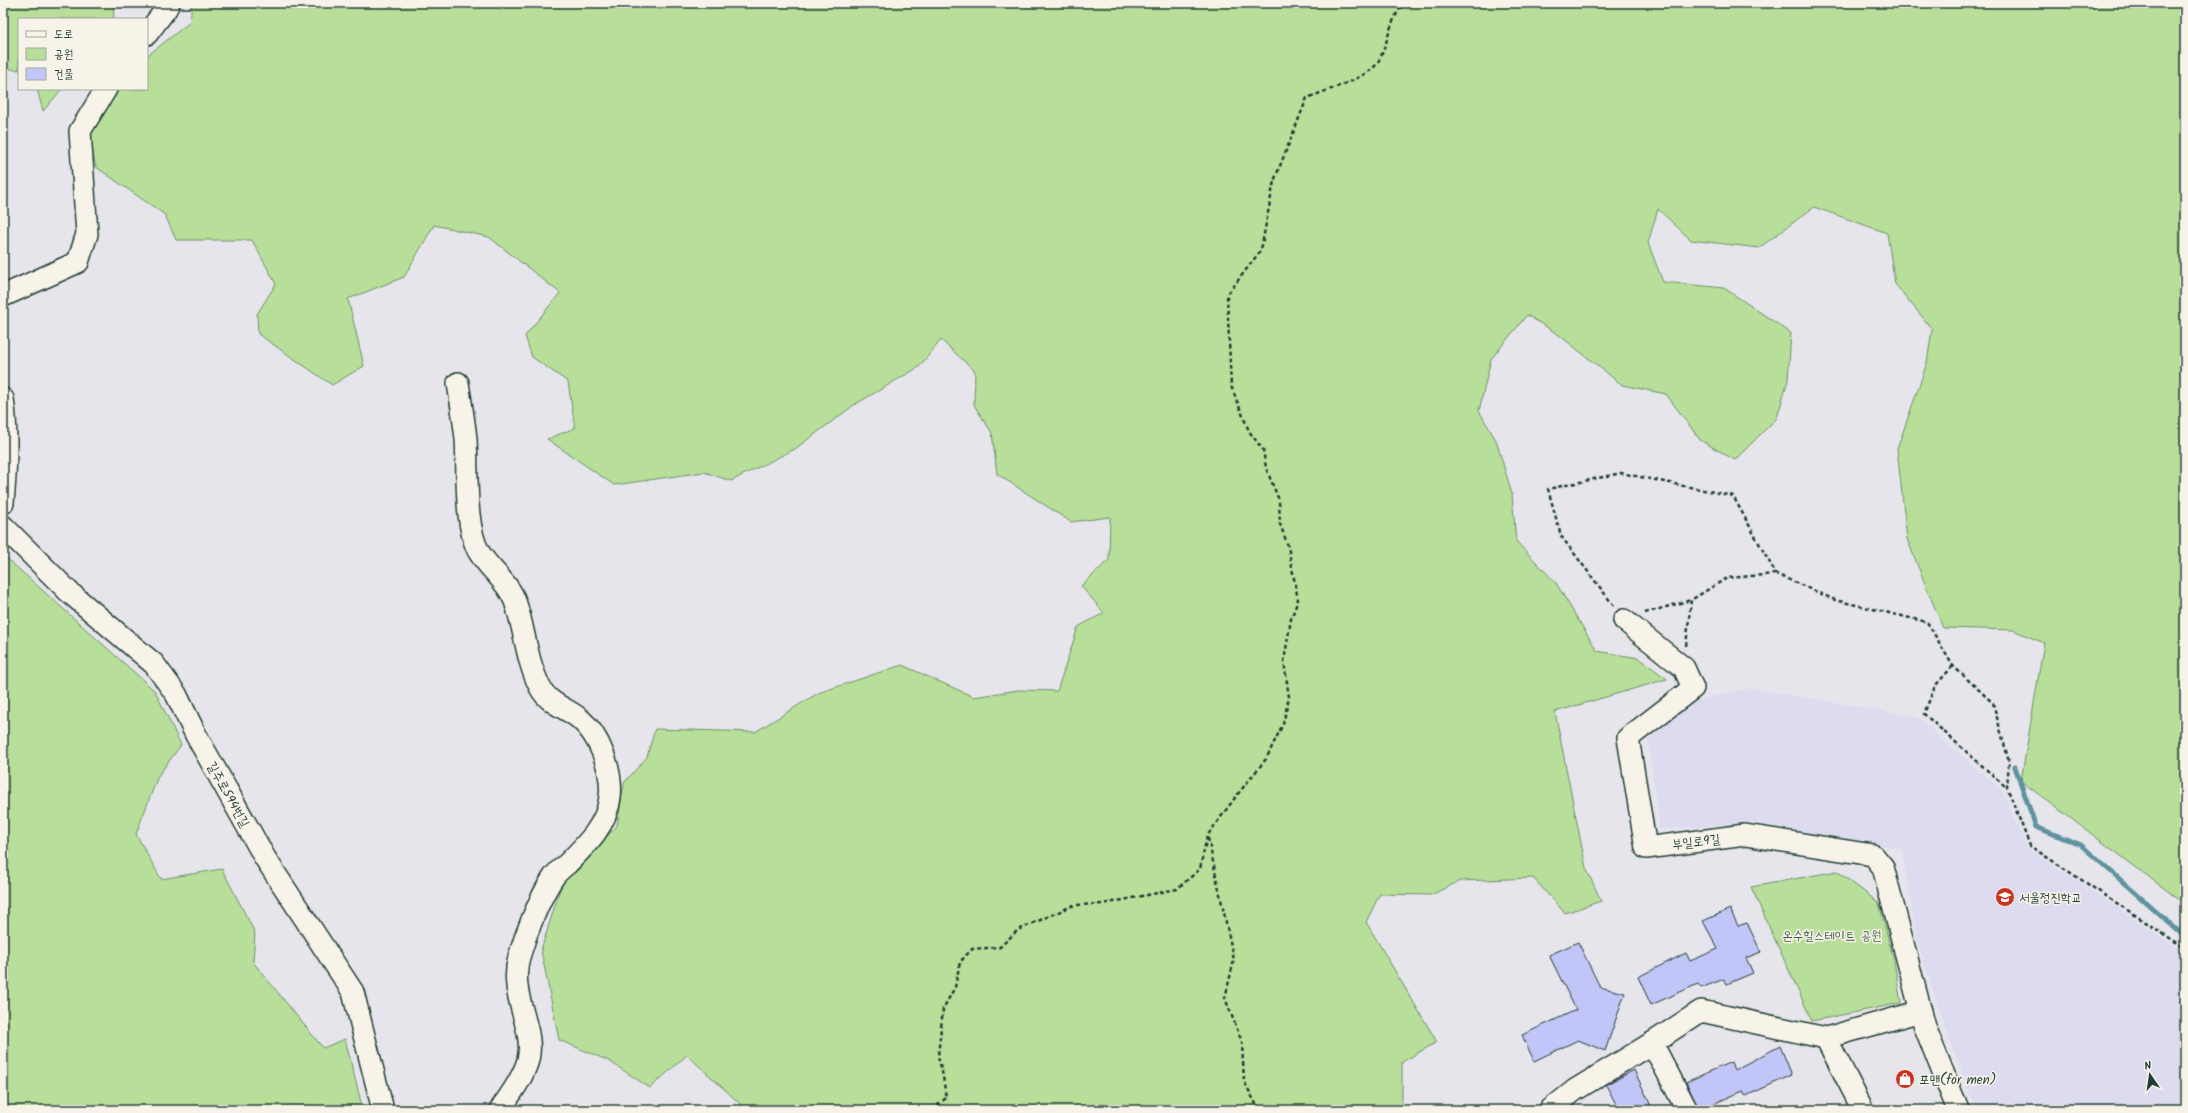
<svg xmlns="http://www.w3.org/2000/svg" width="2188" height="1113" font-family="Kalam,'Poor Story',sans-serif">
	<rect width="100%" height="100%" fill="#e7e5ec"/>
	<filter id="ink" filterUnits="userSpaceOnUse"><feTurbulence type="fractalNoise" baseFrequency=".025" numOctaves="2"/><feDisplacementMap in="SourceGraphic" scale="8" xChannelSelector="R" yChannelSelector="G"/><feConvolveMatrix kernelMatrix="1 2 1 2 8 2 1 2 1" color-interpolation-filters="sRGB"/></filter>
	<g filter="url(#ink)">
		<!-- built -->
		<polygon fill="#dcdbef" points="1749,688 1917,717 2002,790 2027,848 2185,953 2185,1110 1976,1110 1946,1029 1918,945 1902,849 1756,823 1660,829 1648,740 1690,702"/>
		<!-- green -->
		<g fill="#b8df9a" stroke="#6c8e67">
			<polygon points="3,3 113,3 114,19 19,19 19,70 3,68"/>
			<polygon points="192,3 1114,3 1122,5 1122,3 2185,3 2185,904 2021,781 2044,643 2013,630 1943,628 1907,539 1897,449 1927,363 1932,329 1895,284 1887,233 1814,207 1759,248 1691,240 1658,209 1648,243 1663,282 1724,288 1791,333 1788,380 1777,418 1735,460 1700,440 1666,394 1622,385 1559,335 1527,315 1491,359 1479,411 1496,440 1512,494 1516,541 1556,583 1597,651 1639,658 1667,679 1555,712 1586,868 1601,901 1565,913 1533,878 1460,881 1431,895 1380,894 1366,922 1437,1042 1402,1062 1402,1110 747,1110 687,1055 650,1088 609,1061 559,1040 541,950 562,883 617,826 624,783 647,757 655,729 755,732 818,693 902,665 974,697 1018,690 1057,691 1078,627 1104,613 1081,586 1109,560 1110,517 1071,522 997,474 992,433 974,405 975,371 941,340 919,367 854,405 795,449 731,481 704,472 614,485 547,439 575,428 568,382 532,357 525,336 560,293 489,237 434,225 404,277 348,299 364,366 332,385 258,334 257,314 276,284 252,240 176,240 165,215 96,167 88,131 120,89 147,89 147,56 190,22"/>
			<polygon points="37,89 62,89 43,111"/>
			<polygon points="3,555 155,691 181,745 158,776 136,834 161,879 222,869 255,933 253,962 323,1048 345,1039 363,1110 3,1110"/>
			<polygon points="1837,871 1879,903 1894,961 1901,1003 1812,1021 1751,887"/>
		</g>
		<g fill="none" stroke-linecap="round" stroke-linejoin="round">
			<!-- stream -->
			<polyline stroke="#5d939f" stroke-width="5" points="2015,767 2036,827 2081,845 2185,937"/>
		</g>
		<!-- building -->
		<g fill="#c1c5f7" stroke="#1f3d34">
			<polygon points="1730,909 1738,926 1747,923 1761,952 1746,958 1753,973 1727,984 1724,979 1701,988 1698,984 1651,1005 1638,977 1686,953 1690,961 1718,949 1703,921"/>
			<polygon points="1578,942 1600,987 1625,993 1605,1051 1578,1040 1534,1061 1522,1035 1576,1010 1549,955"/>
			<polygon points="1780,1046 1792,1075 1746,1096 1743,1091 1699,1110 1686,1082 1731,1062 1734,1070"/>
			<polygon points="1634,1070 1653,1110 1619,1110 1606,1085"/>
		</g>
		<g fill="none" stroke-linecap="round" stroke-linejoin="round">
			<!-- minor casing -->
			<g stroke="#1f3d34" stroke-width="24">
				<g id="minor">
					<polyline points="147,34 166,9 169,3"/>
					<polyline points="3,296 78,262 87,234 80,131 106,89"/>
					<path d="M458 383C461 402 464 420 466 439 468 469 464 526 479 552 489 569 508 582 515 601 525 629 526 660 540 687 548 704 567 708 580 719 600 736 613 772 610 797 607 825 586 845 567 864 562 868 556 873 553 878 539 899 526 933 519 957 508 996 536 1028 528 1060 523 1078 510 1095 500 1110"/>
					<path d="M3 399C8 434 6 468 3 503"/>
					<polyline points="3,526 69,592 154,664 176,694 196,735 265,858 353,992 383,1110"/>
					<polyline points="1624,620 1684,668 1693,688 1628,738 1646,848 1745,835 1873,855 1883,867 1925,1027 1958,1110"/>
					<polyline points="1826,1038 1863,1110"/>
					<polyline points="1550,1110 1575,1090 1652,1043"/>
					<polyline points="1687,1110 1652,1043 1701,1011 1826,1038 1921,1011"/>
				</g>
			</g>
			<!-- path -->
			<g stroke="#1f3d34" stroke-width="2.5" stroke-dasharray="4 3" stroke-linecap="butt">
				<polyline points="1614,606 1561,536 1548,489 1621,473 1733,496 1776,574 1835,600 1927,622 1953,666 1993,703 2009,762 2007,787 2030,846 2185,948"/>
				<polyline points="1645,613 1691,600"/>
				<polyline points="1686,646 1691,600 1727,578 1776,574"/>
				<polyline points="1953,666 1935,686 1924,714 2006,787"/>
				<polyline points="1208,838 1234,960 1225,998 1242,1042 1244,1081 1259,1110"/>
				<path d="M932 1110 946 1098 943 1076 938 1056 943 1009 955 987 960 962 972 949 1000 947 1018 930 1074 905 1103 904 1177 889 1200 869 1207 836 1237 795 1266 759 1283 724 1289 697 1284 661 1291 619 1298 600 1288 546 1280 524 1279 500 1266 468 1263 450 1249 431 1231 386 1227 295 1261 250 1274 181 1307 98C1324 91 1369 78 1378 62 1389 43 1389 18 1405 3"/>
			</g>
			<!-- minor -->
			<use href="#minor" stroke="#f7f3e8" stroke-width="21"/>
		</g>
	</g>
	<!-- icons -->
	<defs>
		<g id="school-disc" transform="scale(1)"><circle r="9.5" fill="#c8321e" stroke="#f7f3e8"/><path d="M0-5L7-2L0 1L-7-2ZM-4 1L0 2.5L4 1V4Q0 6-4 4Z" fill="#fff"/></g>
		<g id="shop-disc" transform="scale(1)"><circle r="9.5" fill="#c8321e" stroke="#f7f3e8"/><path d="M-5-2.5h2.3a2.7 3.5 0 0 1 5.4 0H5L5.5 6h-11ZM-1.5-2.5h3a1.5 2.3 0 0 0-3 0Z" fill="#fff"/></g>
	</defs>
	<g fill-rule="evenodd">
		<use href="#school-disc" x="2005" y="897"/>
		<use href="#shop-disc" x="1905" y="1079"/>
	</g>
	<g text-anchor="middle" stroke-width="3" stroke-linejoin="round" paint-order="stroke">
		<!-- street labels -->
		<g font-size="13" fill="#1f3d34" stroke="#f7f3e8">
			<text transform="translate(229 794) rotate(61)" y="5">길주로594번길</text>
			<text transform="translate(1696 841) rotate(-7)" y="5">부일로9길</text>
		</g>
		<!-- poi labels -->
		<g font-size="13" fill="#1f3d34" stroke="#f7f3e8" text-anchor="start">
			<text x="2019" y="902">서울정진학교</text>
			<text x="1919" y="1084">포맨(for men)</text>
		</g>
		<!-- park labels -->
		<g font-size="13" fill="#3e5d48" stroke="#f7f3e8">
			<text x="1832" y="940">온수힐스테이트 공원</text>
		</g>
	</g>
	<!-- margin -->
	<rect width="2188" height="1113" fill="none" stroke="#f7f3e8" stroke-width="16"/>
	<rect x="8" y="8" width="2172" height="1097" fill="none" stroke="#1f3d34" stroke-width="1.5" filter="url(#ink)"/>
	<!-- legend -->
	<rect x="18" y="18" width="130" height="72" fill="#f7f3e8" stroke="#a1aaa0"/>
	<rect x="26" y="31" width="20" height="6" fill="#f7f3e8" stroke="#a1aaa0"/>
	<text x="54" y="38" font-size="12" fill="#1f3d34">도로</text>
	<rect x="26" y="48" width="20" height="12" fill="#b8df9a" stroke="#a1aaa0"/>
	<text x="54" y="58" font-size="12" fill="#1f3d34">공원</text>
	<rect x="26" y="68" width="20" height="12" fill="#c1c5f7" stroke="#a1aaa0"/>
	<text x="54" y="78" font-size="12" fill="#1f3d34">건물</text>
	<!-- north arrow -->
	<g transform="translate(2150 1075) rotate(347)" stroke="#f7f3e8" stroke-width="3" paint-order="stroke">
	<path d="M0-3L7 15L0 10L-7 15Z" fill="#1f3d34"/>
	<text y="-6" font-size="11" font-weight="bold" text-anchor="middle" fill="#1f3d34">N</text>
	</g>
</svg>
